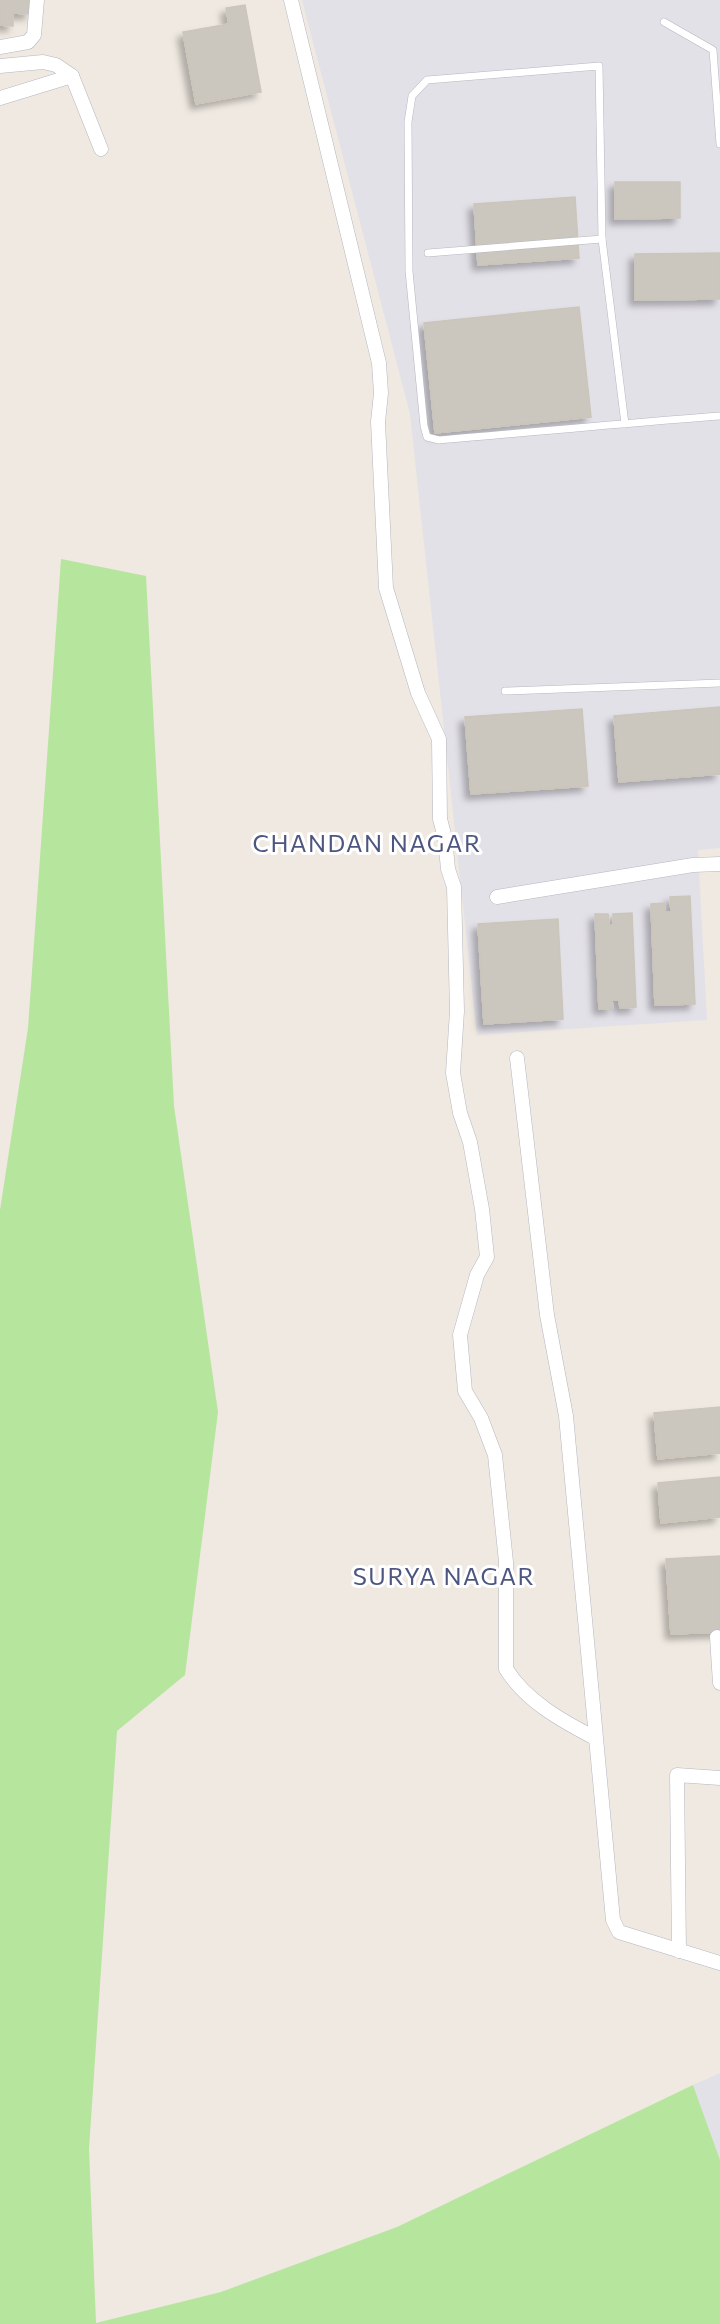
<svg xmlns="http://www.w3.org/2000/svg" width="720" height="2324" font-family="Commissioner,sans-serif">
	<defs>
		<filter id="shadow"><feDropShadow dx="-5.5" dy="5.5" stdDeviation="3" flood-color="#0004"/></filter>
	</defs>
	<rect width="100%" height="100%" fill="#efe9e1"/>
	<!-- industrial -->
	<g fill="#e3e1e8">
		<polygon points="302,0 720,0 720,848 698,850 707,1020 477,1035 410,414"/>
		<polygon points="720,2073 720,2160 693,2085"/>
	</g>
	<!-- green -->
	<polygon fill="#b6e59e" points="61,559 146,576 174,1106 218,1412 185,1675 117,1731 89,2149 96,2323 221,2292 397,2227 693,2085 720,2160 720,2324 0,2324 0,1210 28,1028"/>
	<!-- building -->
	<g fill="#cbc7bf" stroke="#cbc5ba" stroke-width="1.5" filter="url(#shadow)">
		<polygon points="0,0 31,0 30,14 13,13 13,26 0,25"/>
		<polygon points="245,5 261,92 196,104 183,32 229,24 226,8"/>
		<polygon points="615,182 680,182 680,218 615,219"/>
		<polygon points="575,197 579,258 478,265 474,204"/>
		<polygon points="720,253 720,299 635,300 635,254"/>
		<polygon points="579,307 591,417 435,433 424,323"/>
		<polygon points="720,707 720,774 619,782 614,716"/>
		<polygon points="582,709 588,786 471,794 465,717"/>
		<polygon points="690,896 695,1004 655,1005 651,904 665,903 665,912 671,912 670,897"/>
		<polygon points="632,913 636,1007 620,1008 619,1000 612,1000 613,1008 599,1009 595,914 608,914 609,925 613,925 613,914"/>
		<polygon points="558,919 563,1019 484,1024 478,924"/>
		<polygon points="720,1407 720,1453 658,1459 654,1413"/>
		<polygon points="720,1477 720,1517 661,1523 658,1483"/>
		<polygon points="720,1556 720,1632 671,1634 666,1559"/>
	</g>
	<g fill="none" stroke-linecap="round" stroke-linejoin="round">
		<!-- service casing -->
		<g stroke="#b4b7c1" stroke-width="8">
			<g id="service">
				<polyline points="664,22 713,50 720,144"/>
				<polyline points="428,253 602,239"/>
				<path d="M625 424 602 239 599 66 427 80 412 96 408 122 409 271 424 426 427 437 439 440C533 432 626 423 720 416"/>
				<polyline points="505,691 720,683"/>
			</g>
		</g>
		<!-- minor casing -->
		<g stroke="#b4b7c1" stroke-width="15">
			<g id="minor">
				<path d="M291 0 379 363 381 393 378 422 386 588 418 693 439 739 440 819 445 838 448 869 454 887 457 1011 453 1073 460 1113 470 1142 482 1209 487 1257 477 1275 460 1335 465 1391 481 1418 495 1455 506 1562V1669C526 1701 562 1721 595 1738"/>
				<polyline points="0,47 28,42 34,35 37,0"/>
				<polyline points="0,66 43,62 56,65 72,76 101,149"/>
				<polyline points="0,98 72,76"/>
				<polyline points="497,897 693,865 720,864"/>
				<polyline points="517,1058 547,1315 566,1416 613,1920 619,1932 720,1963"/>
				<polyline points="717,1637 720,1683"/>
				<polyline points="679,1951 677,1775 720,1778"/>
			</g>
		</g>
		<!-- service -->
		<use href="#service" stroke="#fff" stroke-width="7"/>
		<!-- minor -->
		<use href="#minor" stroke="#fff" stroke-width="14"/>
	</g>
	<g text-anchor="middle" stroke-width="6" stroke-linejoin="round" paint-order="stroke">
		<!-- neighbourhood labels -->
		<g font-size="24" letter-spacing="1.5" fill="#4d5680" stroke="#fff">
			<text x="367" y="852">CHANDAN NAGAR</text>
			<text x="444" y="1585">SURYA NAGAR</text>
		</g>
	</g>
</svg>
